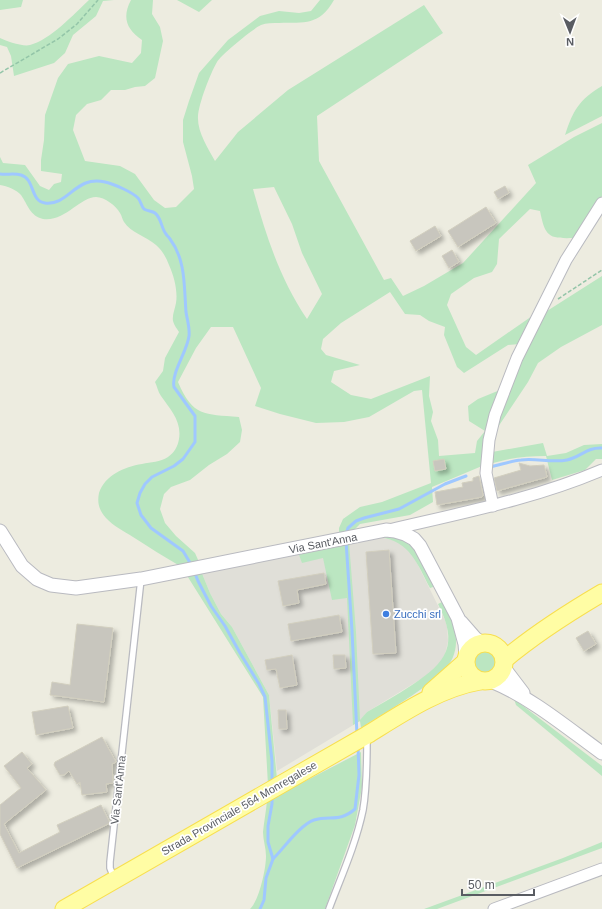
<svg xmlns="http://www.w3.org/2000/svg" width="602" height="909" font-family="Arial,sans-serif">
	<defs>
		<filter id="shadow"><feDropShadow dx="3.5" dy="3.5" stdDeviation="2" flood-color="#0004"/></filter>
	</defs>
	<rect width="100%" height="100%" fill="#edece0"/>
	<!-- industrial -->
	<polygon fill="#e0dfd8" points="380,537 396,541 405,546 411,552 416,561 445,620 447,627 448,641 445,655 437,667 426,676 367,712 360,721 277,771 269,695 232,627 221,614 210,593 201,571"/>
	<!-- green -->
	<g fill="#bbe6c1" fill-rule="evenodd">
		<polygon points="0,0 23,0 21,7 0,10"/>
		<path d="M89 0H114L103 1 96 16 73 35 65 53 54 63 14 76 11 56 7 47 0 45V38C6 41 23 47 30 45 50 40 74 14 89 0Z"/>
		<path d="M131 0H153L152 14 160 27 163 41 155 78 145 86 135 87 125 90H111L101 100 87 104 76 115 73 130 85 161 120 166 135 174 154 200 165 208 176 207 194 189 192 176 183 142V120L189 101 199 73 228 40 260 16 279 11 299 13 311 11 320 0H334C319 26 305 22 279 23 273 23 266 23 261 25 254 28 221 55 217 62 210 74 199 103 198 116 197 132 208 148 215 161L238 132 288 90 424 5 443 33 317 116 319 161 384 280 391 278 403 296 424 286 463 263 536 183 528 165 574 137 602 123V196L574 238C548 239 545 236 540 211L530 209 499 239 497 264 492 272 474 278 451 294 447 305 466 347 476 355 535 314 520 344 508 345 464 373 457 367 444 335 445 327 429 321 420 315 405 314 390 292 341 323 323 339 321 349 326 355 360 365 334 371 331 382 351 395 371 399 430 376 429 396 433 412 431 421 438 440 439 456 475 453 477 441 485 431 469 421 468 406 478 399 500 390 482 466 432 487 433 502 410 515 360 524 354 530 339 534V528L343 519 360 507 382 502 431 483 422 390 414 391 369 417 344 422 316 423 280 414 255 406 261 388 233 327H211L196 348 178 382C193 417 204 414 239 417L242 430 240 442 227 454 209 465 190 480 171 487 164 494 160 509 165 523 176 536 195 553 199 562 180 566C164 557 149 547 133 537 124 531 113 526 106 518 99 510 97 503 99 493 105 475 124 467 142 464 151 462 160 462 168 457 174 453 178 446 179 439 182 421 170 409 161 396 158 392 157 386 155 382L163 371 165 358 179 332C177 329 174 325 173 321 172 315 175 309 176 303 178 291 174 276 169 265 166 257 162 250 156 245 146 236 131 233 124 222 122 219 122 216 120 213 116 206 105 197 96 197 80 197 65 222 43 219 30 216 28 205 21 195 17 190 7 186 0 185V157L3 163 25 165 40 186 49 190 54 184 61 182 62 174 41 171V160L44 140 45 115 58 78 68 64 99 56 132 63 141 53 142 40C126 29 122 17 131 0ZM274 187 292 224 302 253 322 294 307 319C280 279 266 236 253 189Z"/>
		<polygon points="177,0 212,0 199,12"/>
		<path d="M602 86V116L565 135C573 110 579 100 602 86Z"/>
		<polygon points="602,276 602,325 561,347 538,363 528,382 496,430 504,402 528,346 547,311"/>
		<path d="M543 443 547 456 566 453 584 445 602 444V459H596L585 470 552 480 546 456C526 456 509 458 490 464L492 452Z"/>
		<path d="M394 536 407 542 415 549 436 586 430 588C417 564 411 542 380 537Z"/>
		<path d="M349 542 356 632 360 720 367 712C382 703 397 695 412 685 447 662 459 645 438 604L444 601C452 618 461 639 453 657 444 680 382 714 361 728L360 721 353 725 347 598 332 600 323 558 302 563 298 552Z"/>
		<polygon points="201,571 210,593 221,614 232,627 269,695 277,779 268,785 263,697 186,574"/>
		<circle cx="485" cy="662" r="13"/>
		<polygon points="514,699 602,766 602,776 516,705"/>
		<path d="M361 752 362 787 355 825 325 909H250C259 901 266 869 266 856 266 848 263 840 263 832 264 822 266 811 267 801Z"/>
		<polygon points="602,842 602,848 437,909 424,909 563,858"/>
	</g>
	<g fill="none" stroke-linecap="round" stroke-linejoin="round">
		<!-- stream -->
		<g stroke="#9fc8ff" stroke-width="3">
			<path d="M0 174C7 175 14 173 21 175 35 179 30 201 45 203 69 206 75 175 105 182 114 184 132 192 138 198 141 201 141 206 144 209 147 211 152 211 155 213 162 219 161 228 166 234 167 236 169 237 170 239 186 260 184 287 186 312 187 319 190 328 189 336 187 352 171 373 174 387L195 416V442L183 459 174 466 152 477 145 484 140 493 137 503 141 515 151 528 183 551 192 566"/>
			<path d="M490 467C500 465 511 461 521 460 536 458 552 463 567 460 581 457 587 447 602 448"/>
			<polyline points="346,535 348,528 356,521 364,518 399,509 445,484 466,476"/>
			<polyline points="346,541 352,631 357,735"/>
			<polyline points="194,571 198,581 211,606 225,626 240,653 259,684 265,697 272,761 272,782"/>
			<path d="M273 859C283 849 301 824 314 820 330 815 339 823 355 809L359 775 358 746"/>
			<polyline points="260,909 264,900 266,878 273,859 268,842 268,826 272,804 272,796"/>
		</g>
	</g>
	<!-- building -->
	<g fill="#c8c6be" stroke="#d2cfbf" filter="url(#shadow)">
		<polygon points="505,186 509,193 498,199 494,192"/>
		<polygon points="486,207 496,223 458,247 448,231"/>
		<polygon points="435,226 441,236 416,251 410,241"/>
		<polygon points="452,250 459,262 449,268 442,256"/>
		<polygon points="444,459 446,469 435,471 433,461"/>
		<polygon points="519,463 530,466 544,465 547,477 497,491 494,478 521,470"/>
		<polygon points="479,476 483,495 482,497 437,505 435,492 463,487 462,483 473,481 473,478"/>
		<polygon points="389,550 396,653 373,654 366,552"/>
		<polygon points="324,573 326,584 297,590 299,603 283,606 278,581"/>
		<polygon points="339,615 342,632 291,641 288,624"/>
		<polygon points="77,624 113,628 104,702 50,695 52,682 70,685"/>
		<polygon points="588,631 596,644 584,651 576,638"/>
		<polygon points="292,655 297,685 280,688 276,669 267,670 265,660"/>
		<polygon points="333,655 345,655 346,668 334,669"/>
		<polygon points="68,706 73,728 36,735 32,712"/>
		<polygon points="278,710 286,710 287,729 279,729"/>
		<polygon points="102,737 116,762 112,764 113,783 106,784 107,792 82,795 80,782 77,784 69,771 64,775 60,775 54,765 55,762"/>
		<polygon points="22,752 32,764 27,768 46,790 4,824 19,853 60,832 57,825 101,805 110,823 17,868 0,834 0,805 21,788 4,766"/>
	</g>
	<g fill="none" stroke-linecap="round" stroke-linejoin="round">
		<!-- service casing -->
		<g stroke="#b9bac0" stroke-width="8">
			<g id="service">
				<polyline points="114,878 110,868 110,862 141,579"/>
				<path d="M329 909C341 877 356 844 363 810 367 787 367 763 367 739"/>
			</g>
		</g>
		<!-- minor casing -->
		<g stroke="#b9bac0" stroke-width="13">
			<g id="minor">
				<polyline points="493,506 486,473 489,440 495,415 517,358 566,260 602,203"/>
				<path d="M389 530C461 513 534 499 602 470"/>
				<polyline points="494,909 602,869"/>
			</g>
		</g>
		<!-- tertiary casing -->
		<g stroke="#b9bac0" stroke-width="15">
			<g id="tertiary">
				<polyline points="0,531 22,566 37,579 51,585 76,588 141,579 386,530 395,531 405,534 414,539 420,546 458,618 465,644 466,656"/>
				<polyline points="461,622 475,638 482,643"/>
				<polyline points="504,668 523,693"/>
				<path d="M491 681C532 698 566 727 602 753"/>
			</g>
		</g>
		<!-- primary casing -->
		<g stroke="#f8df4f" stroke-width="19">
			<g id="primary">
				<circle cx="485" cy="662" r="19"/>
				<path d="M504 660C535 634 568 613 602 593"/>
				<polyline points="431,692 465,662"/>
				<path d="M64 909 367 735C401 714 439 688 480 681"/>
			</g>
		</g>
		<!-- path -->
		<g stroke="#93c5a8" stroke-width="1.5" stroke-dasharray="4 2" stroke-linecap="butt">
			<polyline points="0,73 58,39 77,24 98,0"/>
			<polyline points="558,299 602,270"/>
		</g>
		<!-- service -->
		<use href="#service" stroke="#fff" stroke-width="5.5"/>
		<!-- minor -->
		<use href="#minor" stroke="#fff" stroke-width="11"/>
		<!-- tertiary -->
		<use href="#tertiary" stroke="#fff" stroke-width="13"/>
		<!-- primary -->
		<use href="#primary" stroke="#fffda4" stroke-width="17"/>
	</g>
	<!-- markers -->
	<circle fill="#3f7fe0" stroke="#fff" stroke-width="1.5" cx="386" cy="614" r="4"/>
	<g text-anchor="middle" stroke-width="3.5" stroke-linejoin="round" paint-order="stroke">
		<!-- street labels -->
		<g font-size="11" fill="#595c62" stroke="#fff">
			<text transform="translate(323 543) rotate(-11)" y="4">Via Sant'Anna</text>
			<text transform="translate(118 790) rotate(-84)" y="4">Via Sant'Anna</text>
			<text transform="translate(239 808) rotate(-30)" y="4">Strada Provinciale 564 Monregalese</text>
		</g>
		<!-- shop labels -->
		<g font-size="11" fill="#366cbe" stroke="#fff" text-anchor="start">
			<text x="394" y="618">Zucchi srl</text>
		</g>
	</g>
	<!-- north arrow -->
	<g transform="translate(570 32) rotate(179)" stroke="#ffffff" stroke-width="3" paint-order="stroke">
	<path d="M0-3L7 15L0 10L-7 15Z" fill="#595c62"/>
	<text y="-6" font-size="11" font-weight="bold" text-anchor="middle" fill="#595c62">N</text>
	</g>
	<!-- scale -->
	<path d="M462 889v6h72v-6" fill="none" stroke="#595c62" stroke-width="2"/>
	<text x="468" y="889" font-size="12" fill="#595c62" stroke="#ffffff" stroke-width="3" paint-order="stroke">50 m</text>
</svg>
